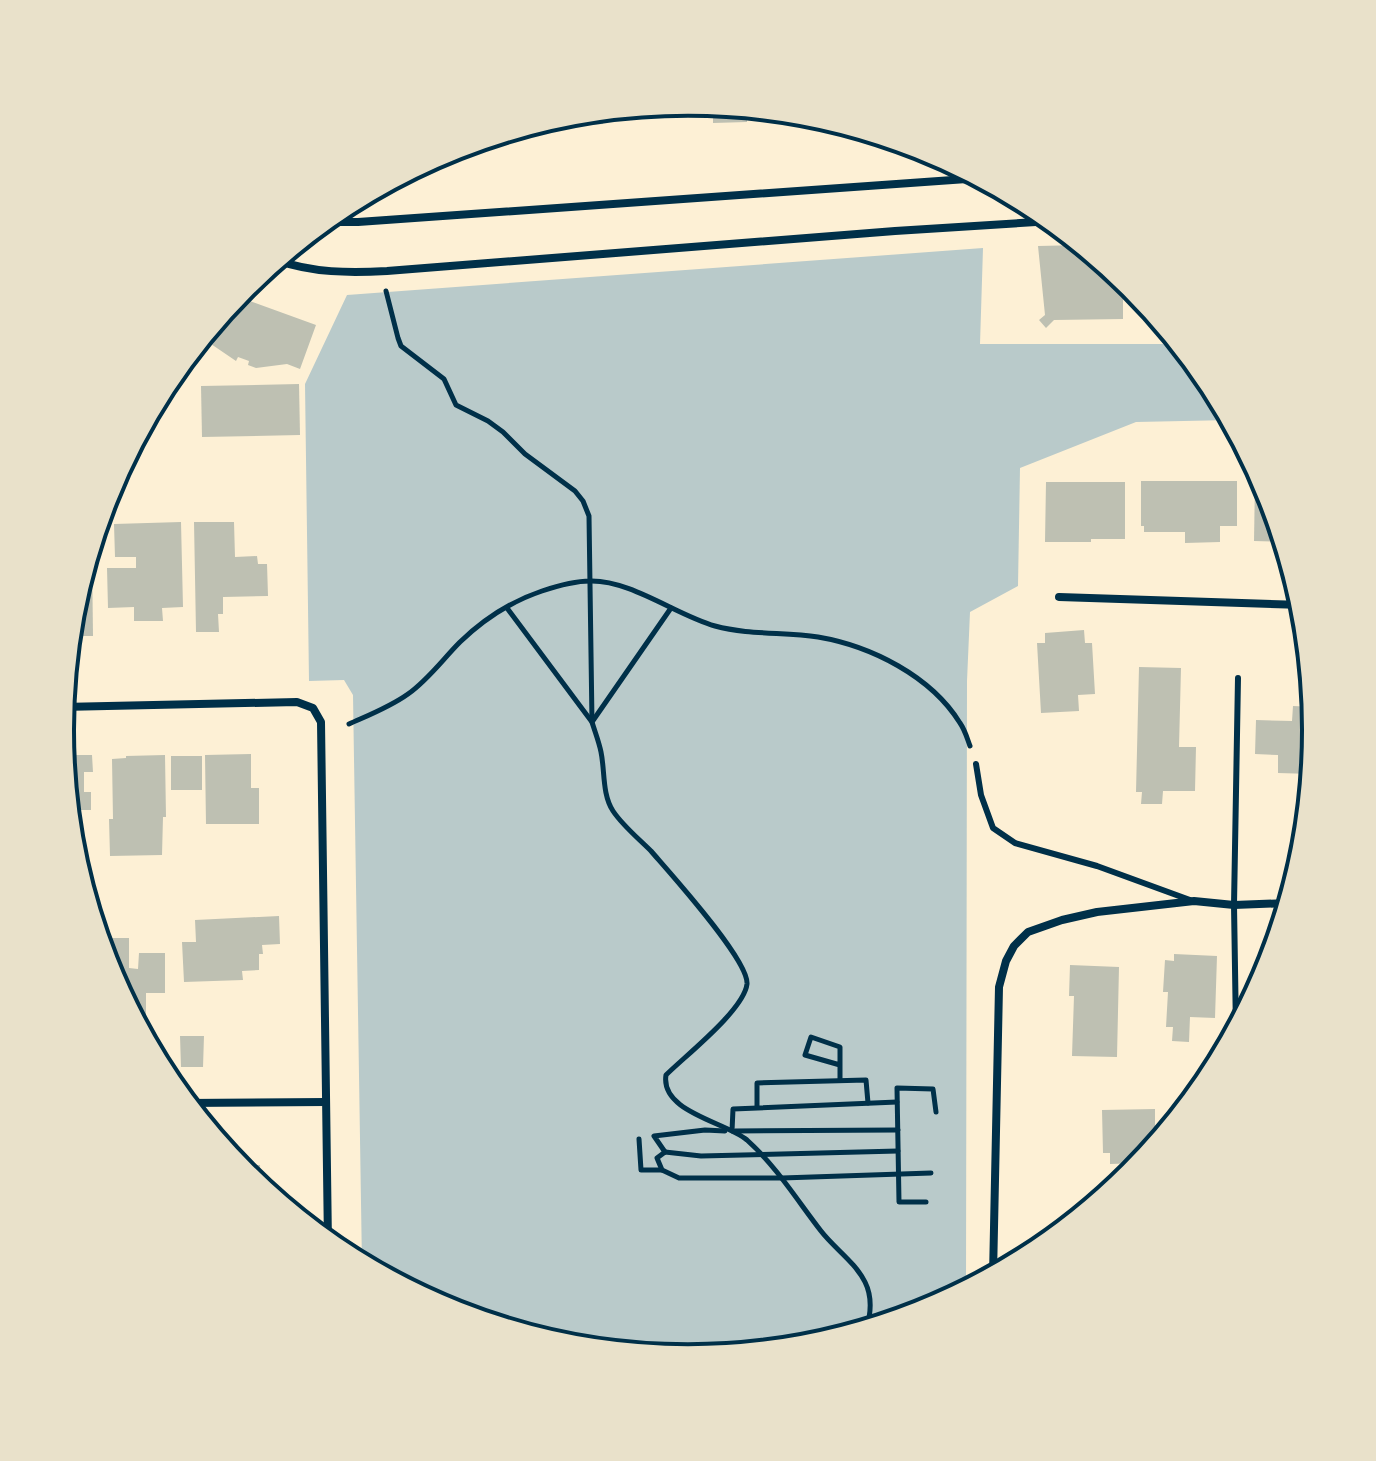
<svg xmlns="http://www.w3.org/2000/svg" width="1376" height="1461" font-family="'Golos Text',sans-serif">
	<rect width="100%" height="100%" fill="#fdf0d5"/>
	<!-- green -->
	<polygon fill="#b9caca" points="983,248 980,344 1179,344 1210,382 1231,420 1136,422 1020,468 1018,586 970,612 967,681 966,1291 928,1311 810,1347 688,1358 565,1346 447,1311 362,1265 353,695 344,680 309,681 305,384 347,295"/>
	<!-- building -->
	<g fill="#bec0b2">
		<polygon points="688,103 694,103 694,106 647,109 647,107"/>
		<polygon points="713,105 747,108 747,122 713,123"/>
		<polygon points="603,111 603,124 588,125 588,112"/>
		<polygon points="1082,245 1123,279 1123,319 1054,320 1046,328 1039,320 1045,315 1038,246"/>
		<polygon points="236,296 316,325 300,369 287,364 256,368 248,365 249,361 238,357 236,361 211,344 223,311 227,311 229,304"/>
		<polygon points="299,384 300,435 202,437 201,386"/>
		<polygon points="1141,481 1237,481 1237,526 1220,526 1220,542 1185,543 1185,532 1144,532 1144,526 1141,526"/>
		<polygon points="1255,481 1263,481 1268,491 1284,542 1254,541"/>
		<polygon points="1046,482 1125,482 1125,539 1091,539 1091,542 1045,542"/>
		<polygon points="181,522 183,607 162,608 163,621 134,621 134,607 108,608 107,568 136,568 136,557 115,557 114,524"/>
		<polygon points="194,522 234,522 235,557 257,556 258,564 267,564 268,596 223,597 223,614 218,614 219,632 196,632"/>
		<polygon points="89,553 92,553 93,636 69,636 72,608"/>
		<polygon points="1084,630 1085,643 1092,643 1095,694 1078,695 1079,711 1041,713 1037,643 1045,643 1045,633"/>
		<polygon points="1139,667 1181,668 1179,747 1196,747 1195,791 1163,791 1162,804 1141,804 1142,792 1136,792"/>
		<polygon points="1293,706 1314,707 1316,731 1312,774 1278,773 1278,755 1255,754 1256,720 1292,721"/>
		<polygon points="251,754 251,788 259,788 259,824 206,824 205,755"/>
		<polygon points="62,755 92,755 93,772 84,772 84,792 91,792 91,810 71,810 72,804 67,804"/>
		<polygon points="165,755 166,817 163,817 162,855 110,856 109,819 113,819 112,759 126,758 126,756"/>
		<rect x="171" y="756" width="31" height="34"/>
		<polygon points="279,916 280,944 262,945 263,954 259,954 259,970 242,971 243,980 184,982 182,942 196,942 195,920"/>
		<polygon points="98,938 129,938 129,968 138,969 139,953 165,953 165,993 146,993 146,1031 140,1031 108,970"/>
		<polygon points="1174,954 1217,956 1215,1018 1190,1017 1189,1042 1172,1041 1173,1027 1166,1027 1168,992 1163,992 1165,960 1174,961"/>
		<polygon points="1070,965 1119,967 1117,1057 1072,1056 1074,996 1069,996"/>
		<polygon points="180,1036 204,1036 203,1067 181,1067"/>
		<polygon points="1155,1109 1155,1146 1141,1163 1110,1164 1110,1153 1103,1153 1102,1110"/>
		<polygon points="236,1165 260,1165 261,1188 244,1174"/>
	</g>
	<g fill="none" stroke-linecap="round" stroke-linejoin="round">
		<!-- path -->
		<g stroke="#003049" stroke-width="5">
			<path d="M386 291 398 338 401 346 444 379 456 405 488 421 503 432 525 454 575 491 583 501 589 516 592 722C595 732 599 742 601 752 605 771 602 794 613 811 623 826 638 838 651 851 669 872 749 960 747 984 744 1010 685 1056 666 1075 660 1112 726 1122 747 1140 776 1166 797 1200 821 1231 834 1248 855 1262 865 1282 873 1298 871 1314 866 1330"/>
			<polyline points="507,608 592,722 671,608"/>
			<path d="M349 724C369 715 390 707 408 694 428 680 443 659 460 642 483 620 512 601 542 591 557 586 574 581 590 581 631 580 676 615 715 626 748 635 784 632 818 637 871 646 931 676 960 723 965 730 967 738 970 746"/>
			<polyline points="840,1065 805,1055 811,1037 840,1047 840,1080"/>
			<polyline points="757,1107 757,1083 866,1080 868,1103"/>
			<polyline points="732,1131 733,1109 897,1102"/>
			<polyline points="735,1131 898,1130"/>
			<polyline points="639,1139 641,1170 662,1170"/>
			<polyline points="665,1152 657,1158 662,1170 679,1178 782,1178 931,1173"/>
			<polyline points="665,1152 654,1136 705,1130 725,1131"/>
			<polyline points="665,1152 701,1156 898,1151"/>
			<polyline points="926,1202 899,1202 897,1088 933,1089 936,1112"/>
		</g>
		<!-- service -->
		<g stroke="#003049" stroke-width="6">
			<polyline points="976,764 981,795 993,828 1015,843 1097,866 1190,900"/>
			<polyline points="1236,1031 1234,905 1238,678"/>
		</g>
		<!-- minor -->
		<g stroke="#003049" stroke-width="8">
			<polyline points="322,222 358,222 981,178"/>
			<path d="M276 260C313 273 349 273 387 271L895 231 1052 221"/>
			<polyline points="1059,597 1303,605"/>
			<polyline points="62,707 297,702 313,708 321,722 328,1244"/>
			<polyline points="186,1103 326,1102"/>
			<polyline points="993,1276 999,987 1006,961 1014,946 1028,932 1062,920 1097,912 1194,901 1234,905 1289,903"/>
		</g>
	</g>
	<!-- crop -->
	<path d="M0 0H1376V1461H0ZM74 730a614 614 0 1 1 1228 0a614 614 0 1 1-1228 0Z" fill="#e9e1ca" fill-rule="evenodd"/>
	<path fill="none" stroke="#003049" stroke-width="4" d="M74 730a614 614 0 1 1 1228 0a614 614 0 1 1-1228 0Z"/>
</svg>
